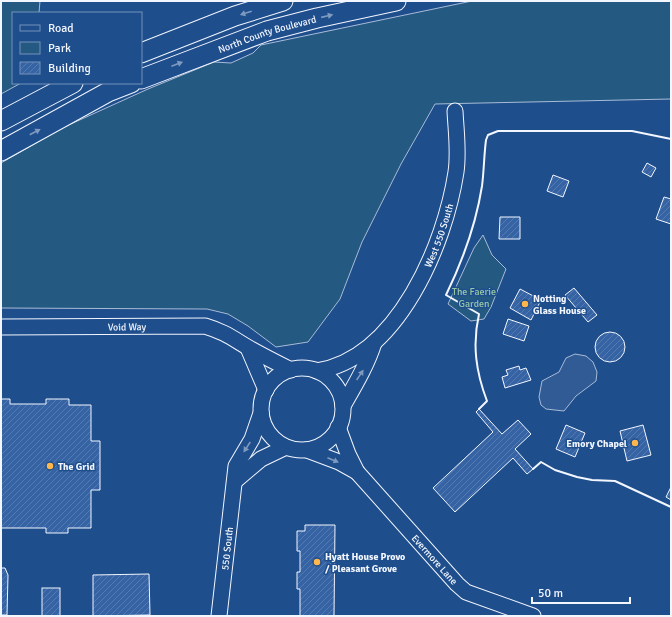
<svg xmlns="http://www.w3.org/2000/svg" width="672" height="617" font-family="Signika,sans-serif">
	<defs>
		<pattern id="building-hatch" width="6" height="6" patternUnits="userSpaceOnUse"><rect width="6" height="6" fill="#3563a3"/><path d="M-1 1l2-2M0 6l6-6M5 7l2-2" fill="none" stroke="#537ab1"/></pattern>
	</defs>
	<rect width="100%" height="100%" fill="#1f4e8c"/>
	<!-- green -->
	<g fill="#245a82" stroke="#a8bbd7">
		<polygon points="1,1 40,1 39,13 13,13 13,83 21,83 1,94"/>
		<polygon points="472,1 671,1 671,99 435,104 401,164 362,242 340,299 308,342 276,347 248,326 228,314 207,309 1,308 1,163 62,128 148,89 214,62 231,63 253,53 261,45"/>
		<polygon points="483,235 492,255 506,269 491,307 484,319 471,321 448,304 474,248"/>
	</g>
	<!-- parking -->
	<polygon fill="#305b95" stroke="#a8bbd7" points="575,354 586,356 593,362 597,372 596,381 576,396 564,411 546,409 541,405 539,397 542,381 559,372 566,358"/>
	<!-- building -->
	<g fill="url(#building-hatch)" stroke="#f2f6ff">
		<polygon points="647,163 656,168 651,177 642,172"/>
		<polygon points="553,175 569,181 563,197 547,191"/>
		<polygon points="664,197 671,199 671,224 656,219"/>
		<polygon points="500,217 520,217 520,239 499,239"/>
		<polygon points="574,288 597,315 588,322 565,295"/>
		<polygon points="520,289 541,300 531,320 510,308"/>
		<polygon points="508,319 529,326 524,341 503,334"/>
		<circle cx="610" cy="347" r="15"/>
		<polygon points="519,366 520,370 526,368 531,380 505,388 502,377 508,375 506,370"/>
		<polygon points="1,399 10,399 10,404 46,404 46,399 69,399 69,405 91,405 91,441 100,441 100,490 91,490 91,528 68,528 68,533 46,533 46,528 1,528"/>
		<polygon points="479,409 502,434 518,420 531,434 515,449 533,469 527,474 513,458 455,512 433,488 493,432 476,412"/>
		<polygon points="566,425 585,433 575,457 556,449"/>
		<polygon points="643,425 651,455 627,461 620,431"/>
		<polygon points="671,487 671,500 666,497"/>
		<polygon points="305,525 335,525 334,616 300,616 300,589 297,589 297,572 300,572 300,551 297,551 297,531 305,531"/>
		<polygon points="1,568 5,568 8,575 7,615 1,615"/>
		<polygon points="149,574 150,615 93,616 93,575"/>
		<rect x="42" y="588" width="18" height="28"/>
	</g>
	<g fill="none" stroke-linecap="round" stroke-linejoin="round">
		<!-- minor casing -->
		<g stroke="#f2f6ff" stroke-width="17">
			<g id="minor">
				<path id="s1" d="M1 327 205 326C225 332 232 338 249 348 263 356 277 363 291 370"/>
				<polyline points="248,348 266,390"/>
				<circle cx="302" cy="409" r="41"/>
				<path id="s2" d="M317 371C398 358 445 244 456 172 459 152 456 131 455 111"/>
				<path d="M343 406C355 385 367 365 374 343"/>
				<path id="s3" d="M338 427 348 454 357 472 457 584 466 592 533 616"/>
				<polyline points="307,450 339,462 357,472"/>
				<polyline points="235,481 261,459 286,447"/>
				<path id="s4" d="M219 616 236 466 252 439 261 413"/>
			</g>
		</g>
		<!-- major casing -->
		<g stroke="#f2f6ff" stroke-width="21">
			<g id="major">
				<polyline points="141,53 235,16 283,1"/>
				<path id="s5" d="M141 79 267 31 317 18 396 1"/>
				<polyline points="1,121 73,83"/>
				<polyline points="1,151 108,92 131,83"/>
			</g>
		</g>
		<!-- minor -->
		<use href="#minor" stroke="#1f4e8c" stroke-width="15"/>
		<!-- major -->
		<use href="#major" stroke="#1f4e8c" stroke-width="19"/>
		<!-- wall -->
		<g stroke="#f2f6ff" stroke-width="2">
			<path d="M479 409 487 401C476 372 472 345 479 314L446 295C463 260 476 224 482 186 484 171 484 155 486 140L488 135 498 131H632L671 139"/>
			<polyline points="533,469 541,462 555,470 577,477 592,480 615,481 671,507"/>
		</g>
	</g>
	<!-- one-way arrows -->
	<defs><path id="oneway-solid" d="M-6-.8H1V-3.2L6.5 0L1 3.2V.8H-6Z"/></defs>
	<g fill="#7e9ac0">
		<use href="#oneway-solid" transform="translate(246 13) rotate(162)"/>
		<use href="#oneway-solid" transform="translate(327 16) rotate(-13)"/>
		<use href="#oneway-solid" transform="translate(177 64) rotate(-21)"/>
		<use href="#oneway-solid" transform="translate(35 132) rotate(-28)"/>
		<use href="#oneway-solid" transform="translate(360 375) rotate(-56)"/>
		<use href="#oneway-solid" transform="translate(247 447) rotate(123)"/>
		<use href="#oneway-solid" transform="translate(333 460) rotate(23)"/>
	</g>
	<!-- markers -->
	<g fill="#ffb74d" stroke="#1f4e8c" stroke-width="1.5">
		<circle cx="525" cy="304" r="4"/>
		<circle cx="635" cy="443" r="4"/>
		<circle cx="50" cy="466" r="4"/>
		<circle cx="317" cy="562" r="4"/>
	</g>
	<g text-anchor="middle" stroke-width="3" stroke-linejoin="round" paint-order="stroke">
		<!-- street labels -->
		<g font-size="10" fill="#f2f6ff" stroke="#1f4e8c">
			<text dy="4" stroke="none"><textPath href="#s5" startOffset="134">North County Boulevard</textPath></text>
			<text dy="4" stroke="none"><textPath href="#s2" startOffset="191">West 550 South</textPath></text>
			<text dy="4" stroke="none"><textPath href="#s1" startOffset="126">Void Way</textPath></text>
			<text dy="4" stroke="none"><textPath href="#s4" startOffset="68">550 South</textPath></text>
			<text dy="4" stroke="none"><textPath href="#s3" startOffset="166">Evermore Lane</textPath></text>
		</g>
		<!-- park labels -->
		<g font-size="10" fill="#97c8a6" stroke="#1f4e8c">
			<text x="474" y="295">The Faerie<tspan x="474" dy="12">Garden</tspan></text>
		</g>
		<!-- poi labels -->
		<g font-size="10" font-weight="bold" fill="#f2f6ff" stroke="#1f4e8c" text-anchor="start">
			<text x="533" y="302">Notting<tspan x="533" dy="12">Glass House</tspan></text>
			<text x="627" y="447" text-anchor="end">Emory Chapel</text>
			<text x="58" y="470">The Grid</text>
			<text x="325" y="560">Hyatt House Provo<tspan x="325" dy="12">/ Pleasant Grove</tspan></text>
		</g>
	</g>
	<!-- border -->
	<rect width="672" height="617" fill="none" stroke="#f2f6ff" stroke-width="4"/>
	<!-- legend -->
	<rect x="12" y="12" width="130" height="72" fill="#1f4e8c" stroke="#7391ba"/>
	<rect x="20" y="25" width="20" height="6" fill="#1f4e8c" stroke="#7391ba"/>
	<text x="48" y="32" font-size="12" fill="#f2f6ff">Road</text>
	<rect x="20" y="42" width="20" height="12" fill="#245a82" stroke="#7391ba"/>
	<text x="48" y="52" font-size="12" fill="#f2f6ff">Park</text>
	<rect x="20" y="62" width="20" height="12" fill="url(#building-hatch)" stroke="#7391ba"/>
	<text x="48" y="72" font-size="12" fill="#f2f6ff">Building</text>
	<!-- scale -->
	<path d="M532 597v6h98v-6" fill="none" stroke="#f2f6ff" stroke-width="2"/>
	<text x="538" y="597" font-size="12" fill="#f2f6ff" stroke="#1f4e8c" stroke-width="3" paint-order="stroke">50 m</text>
</svg>
